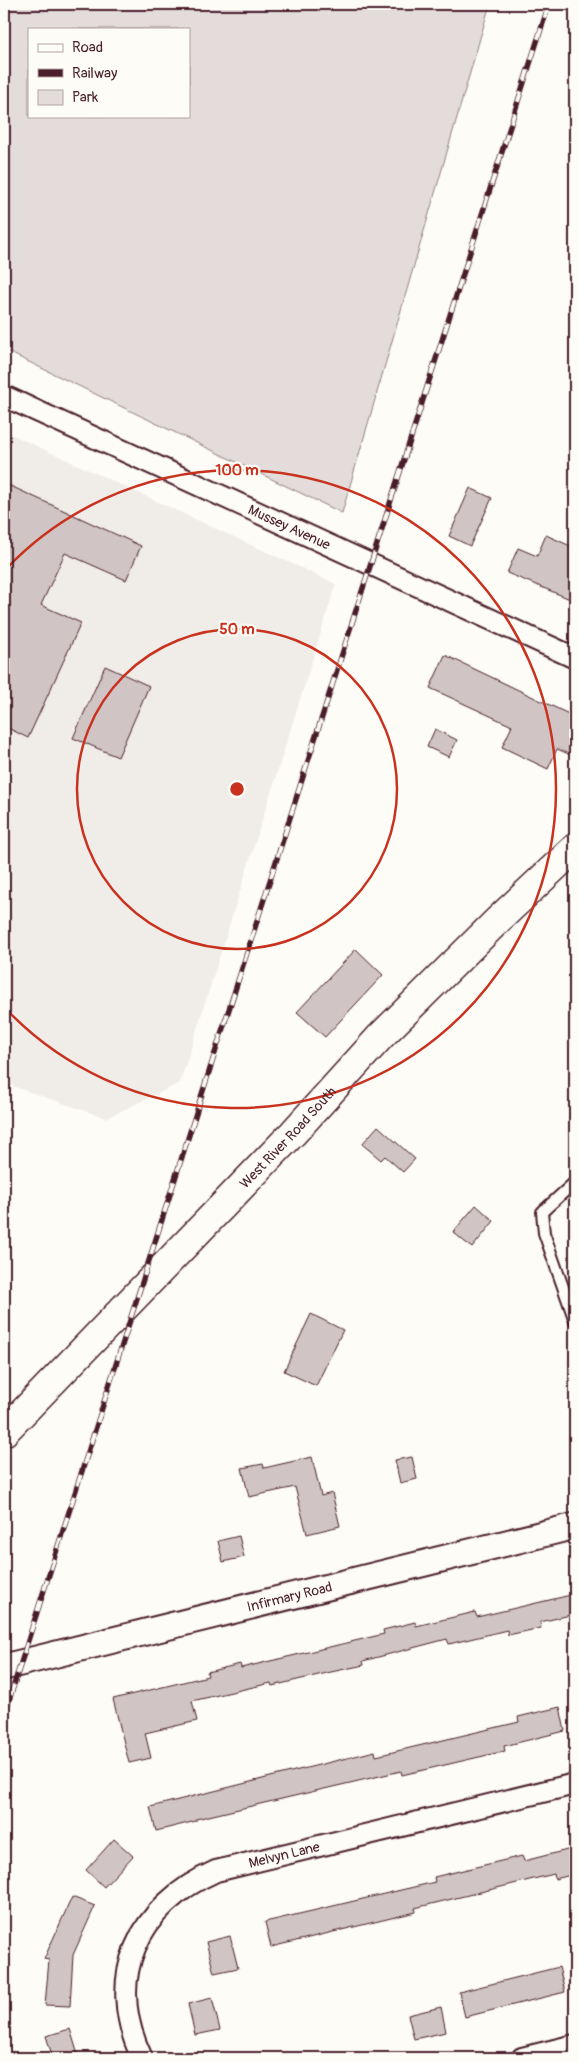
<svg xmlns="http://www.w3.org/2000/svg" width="579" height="2062" font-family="Pangolin,sans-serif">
	<rect width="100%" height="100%" fill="#fdfcf7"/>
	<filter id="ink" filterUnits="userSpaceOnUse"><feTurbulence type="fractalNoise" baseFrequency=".02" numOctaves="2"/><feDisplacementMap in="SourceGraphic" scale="10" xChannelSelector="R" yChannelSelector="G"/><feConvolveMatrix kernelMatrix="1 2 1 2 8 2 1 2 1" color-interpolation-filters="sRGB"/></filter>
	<g filter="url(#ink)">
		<!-- built -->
		<polygon fill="#f0ece8" points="4,431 336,584 180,1083 106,1118 4,1083"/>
		<!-- green -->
		<path fill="#e3dcda" stroke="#967e82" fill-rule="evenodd" d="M4 4H490L342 513 4 350ZM29 29H189V116H29Z"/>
		<!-- building -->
		<g fill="#d0c5c4" stroke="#4a1f2b">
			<polygon points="4,483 141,546 126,580 65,553 41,605 81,623 28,738 4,726"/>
			<polygon points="470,488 492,498 470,546 449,536"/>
			<polygon points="546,535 575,548 575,601 507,573 518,548 537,556"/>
			<polygon points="445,655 575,717 575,746 571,755 557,749 548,769 502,747 512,726 430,688"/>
			<polygon points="105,666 149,686 118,757 73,738"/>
			<polygon points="435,729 457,740 449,757 427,747"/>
			<polygon points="356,949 383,975 325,1037 297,1012"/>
			<polygon points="378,1126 415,1159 403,1172 385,1156 381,1160 362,1144"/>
			<polygon points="476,1205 494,1221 472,1248 453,1232"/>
			<polygon points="311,1314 343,1330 316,1386 284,1371"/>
			<polygon points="312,1457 321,1496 332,1493 340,1526 307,1534 295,1487 249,1497 242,1468 263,1464 264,1468"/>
			<polygon points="412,1457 417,1479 400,1483 395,1460"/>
			<polygon points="239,1536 244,1557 223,1562 218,1541"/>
			<polygon points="575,1594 575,1614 540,1622 541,1628 508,1635 507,1630 449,1644 447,1639 363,1661 364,1665 331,1672 272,1686 271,1683 192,1701 197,1721 145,1733 151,1758 129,1763 113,1699 208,1676 207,1672 240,1664 241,1668 384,1634 383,1630 415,1622 416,1626 475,1612 477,1617"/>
			<polygon points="560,1707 565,1731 504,1746 505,1751 402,1775 401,1771 196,1819 196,1821 156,1831 150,1807 375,1751 376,1756 519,1722 518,1717"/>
			<polygon points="114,1839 133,1856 104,1887 86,1870"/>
			<polygon points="575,1848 575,1874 555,1879 554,1874 415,1908 416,1912 271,1947 265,1922 435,1882 434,1877 522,1856 524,1861"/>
			<polygon points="72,1897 95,1906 73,1955 70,2006 45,2005 49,1960 44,1959"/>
			<polygon points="230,1936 238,1968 214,1973 206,1942"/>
			<polygon points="559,1967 565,1992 465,2017 459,1992"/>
			<polygon points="212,1998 220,2030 195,2035 188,2004"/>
			<polygon points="441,2007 446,2032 414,2039 408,2015"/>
			<polygon points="70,2029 79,2058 53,2058 46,2036"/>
		</g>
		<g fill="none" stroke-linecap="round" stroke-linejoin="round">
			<!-- service casing -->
			<g stroke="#4a1f2b" stroke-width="14">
				<polyline id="service" points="575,1182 542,1212 544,1233 575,1321"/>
			</g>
			<!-- minor casing -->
			<g stroke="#4a1f2b" stroke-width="24">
				<g id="minor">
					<path id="s1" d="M4 396 575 658"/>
					<path id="s2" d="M142 2058C104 1978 137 1906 216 1871L575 1784"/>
					<polyline points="522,2058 575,2045"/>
				</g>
			</g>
			<!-- tertiary casing -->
			<g stroke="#4a1f2b" stroke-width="29">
				<g id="tertiary">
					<path id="s3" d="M4 1667 575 1526"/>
				</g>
			</g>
			<!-- secondary casing -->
			<g stroke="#4a1f2b" stroke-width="31">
				<g id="secondary">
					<path id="s4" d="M4 1432 293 1133 380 1037 498 920 575 848"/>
				</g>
			</g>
			<!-- service -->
			<use href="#service" stroke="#fdfcf7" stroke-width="10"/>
			<!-- minor -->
			<use href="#minor" stroke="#fdfcf7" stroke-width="20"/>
			<!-- tertiary -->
			<use href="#tertiary" stroke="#fdfcf7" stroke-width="25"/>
			<!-- secondary -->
			<use href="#secondary" stroke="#fdfcf7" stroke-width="28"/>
			<!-- rail casing -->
			<g stroke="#4a1f2b" stroke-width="5.5">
				<polyline id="rail" points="4,1716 549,4"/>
			</g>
			<!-- rail -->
			<use href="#rail" stroke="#fdfcf7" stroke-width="4" stroke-dasharray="11" stroke-linecap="butt"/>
		</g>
	</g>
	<!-- distance rings -->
	<g fill="none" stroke="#c8321e" stroke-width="2.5">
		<circle cx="237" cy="789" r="160"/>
		<path d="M6 569A319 319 0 1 1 6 1009"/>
	</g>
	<g text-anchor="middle" stroke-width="4.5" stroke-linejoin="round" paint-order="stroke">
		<!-- street labels -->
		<g font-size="14" fill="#4a1f2b" stroke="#fdfcf7">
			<text dy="5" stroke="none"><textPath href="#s1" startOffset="314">Mussey Avenue</textPath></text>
			<text dy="5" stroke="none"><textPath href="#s4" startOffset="409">West River Road South</textPath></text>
			<text dy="5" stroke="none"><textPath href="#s3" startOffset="294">Infirmary Road</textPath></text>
			<text dy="5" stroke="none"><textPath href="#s2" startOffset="298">Melvyn Lane</textPath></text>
		</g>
	</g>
	<circle cx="237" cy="789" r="8" fill="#c8321e" stroke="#fdfcf7" stroke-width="2.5"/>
	<g font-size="15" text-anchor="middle" font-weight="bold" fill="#c8321e" stroke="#fdfcf7" stroke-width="4.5" stroke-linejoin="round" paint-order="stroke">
		<text x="237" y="475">100 m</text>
		<text x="237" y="634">50 m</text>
	</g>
	<!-- margin -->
	<rect width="579" height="2062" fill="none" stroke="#fdfcf7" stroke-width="20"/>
	<rect x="10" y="10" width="559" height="2042" fill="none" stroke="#4a1f2b" stroke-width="2" filter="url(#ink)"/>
	<!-- legend -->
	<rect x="28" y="28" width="162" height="90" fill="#fdfcf7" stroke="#b5a4a5"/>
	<rect x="38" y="44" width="25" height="8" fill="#fdfcf7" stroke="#b5a4a5"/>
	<text x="72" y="52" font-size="15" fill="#4a1f2b">Road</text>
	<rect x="38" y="69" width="25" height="8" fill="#4a1f2b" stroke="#b5a4a5"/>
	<text x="72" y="78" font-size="15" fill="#4a1f2b">Railway</text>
	<rect x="38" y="90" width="25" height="15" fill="#e3dcda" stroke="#b5a4a5"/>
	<text x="72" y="102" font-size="15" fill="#4a1f2b">Park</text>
</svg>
